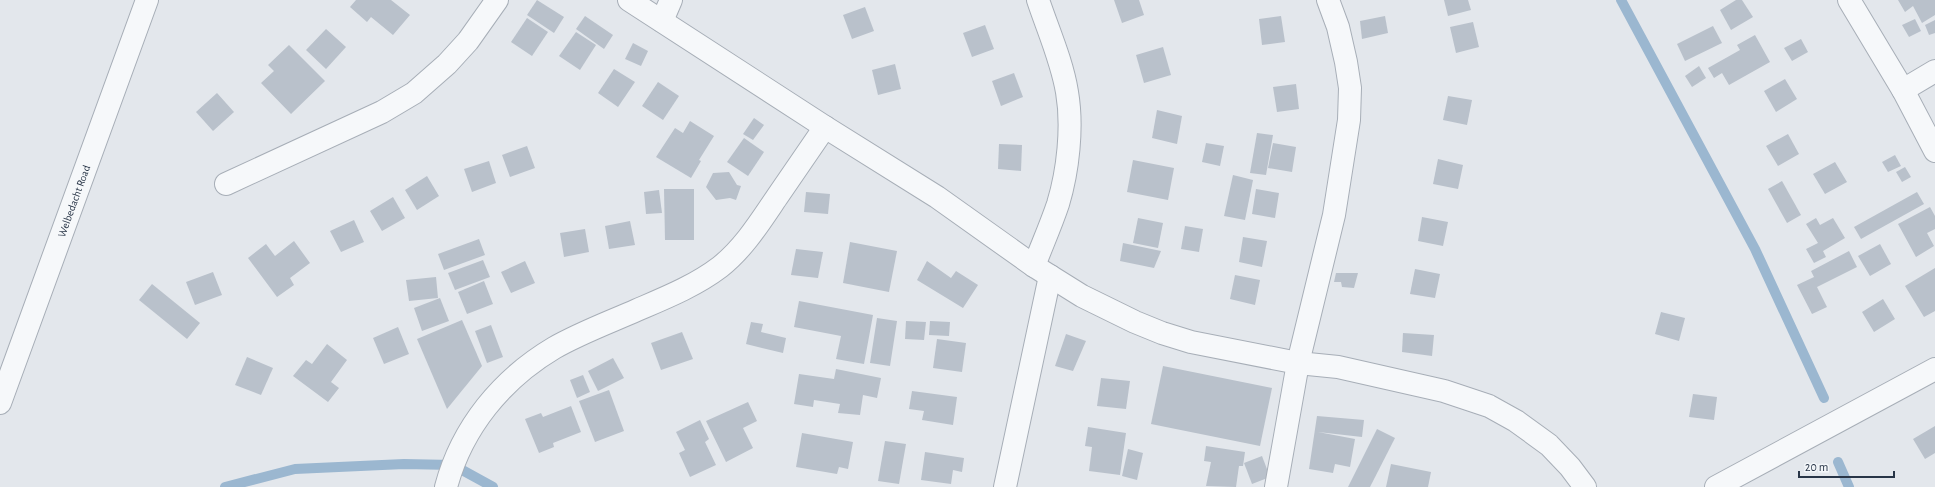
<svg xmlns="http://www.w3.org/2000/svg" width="1935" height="487" font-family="'Alegreya Sans',sans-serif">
	<rect width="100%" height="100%" fill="#e3e7ec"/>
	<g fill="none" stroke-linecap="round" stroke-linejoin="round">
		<!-- stream -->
		<g stroke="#9bb7d0" stroke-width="10">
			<polyline points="1621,0 1755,249 1824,398"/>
			<polyline points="1838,462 1849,487"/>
			<polyline points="225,487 295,469 404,464 453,465 493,487"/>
		</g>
	</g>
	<!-- building -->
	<g fill="#b9c1cb">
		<polygon points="356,0 391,0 410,15 393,35 371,17 367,22 350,7"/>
		<polygon points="537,0 564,17 554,33 527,15"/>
		<polygon points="1114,0 1139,0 1144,15 1122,23"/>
		<polygon points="1444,0 1468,0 1471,10 1448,16"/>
		<polygon points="1736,0 1742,0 1753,17 1731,30 1720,10"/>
		<polygon points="1898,0 1935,0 1935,15 1922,23 1913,6 1905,12"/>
		<polygon points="865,7 874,31 852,39 843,15"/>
		<polygon points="585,16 613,35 604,49 576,29"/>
		<polygon points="1281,16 1285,42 1262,45 1259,19"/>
		<polygon points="1385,16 1388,33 1362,39 1360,21"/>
		<polygon points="527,18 548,32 532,56 511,42"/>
		<polygon points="1915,19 1921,31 1909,37 1902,25"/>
		<polygon points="1935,20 1935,33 1929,35 1925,25"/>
		<polygon points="1473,22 1479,47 1456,53 1450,27"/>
		<polygon points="985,25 994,49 972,57 963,33"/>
		<polygon points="1713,26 1722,43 1685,61 1677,44"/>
		<polygon points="326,29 346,47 326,69 306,50"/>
		<polygon points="576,32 596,45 580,70 559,56"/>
		<polygon points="1755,35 1770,62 1729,85 1722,73 1714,78 1708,68 1740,50 1737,45"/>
		<polygon points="1801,39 1808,52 1792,61 1784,48"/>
		<polygon points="633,43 648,51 641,66 625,59"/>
		<polygon points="289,45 325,81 291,114 261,83 274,71 268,65"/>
		<polygon points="1163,47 1171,75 1144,83 1136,55"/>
		<polygon points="895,64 901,89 878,95 872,70"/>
		<polygon points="1699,66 1706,78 1692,87 1685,76"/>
		<polygon points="614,69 635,82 618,107 598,93"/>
		<polygon points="1014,73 1023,97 1001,106 992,81"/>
		<polygon points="1785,79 1797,99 1776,112 1764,91"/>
		<polygon points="658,82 679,96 663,120 642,106"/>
		<polygon points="1296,84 1299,109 1277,112 1273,87"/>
		<polygon points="217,93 234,112 213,131 196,112"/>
		<polygon points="1448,96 1472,100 1467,125 1443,120"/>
		<polygon points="1157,110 1182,116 1177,144 1152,138"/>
		<polygon points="754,118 764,125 753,140 743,134"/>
		<polygon points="690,121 714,136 699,160 701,161 691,178 656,157 675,128 683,133"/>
		<polygon points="1257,133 1273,135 1266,175 1250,173"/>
		<polygon points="1788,134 1799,154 1778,166 1766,146"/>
		<polygon points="744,138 764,152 748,176 727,162"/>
		<polygon points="1206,143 1224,146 1220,166 1202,162"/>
		<polygon points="1273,143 1296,147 1292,172 1268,168"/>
		<polygon points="999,144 1022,145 1021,171 998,169"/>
		<polygon points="527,146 535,168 510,177 502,155"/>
		<polygon points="1895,155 1901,166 1888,172 1882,162"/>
		<polygon points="1438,159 1463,165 1458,189 1433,184"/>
		<polygon points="1133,160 1174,168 1168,200 1127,192"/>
		<polygon points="489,161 496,183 472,192 464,169"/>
		<polygon points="1835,162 1847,182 1825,194 1813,174"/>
		<polygon points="1905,167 1911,177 1902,182 1896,172"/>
		<polygon points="729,172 737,185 741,186 736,200 730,198 716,200 706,187 713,173"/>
		<polygon points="1233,175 1253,180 1245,220 1224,216"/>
		<polygon points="427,176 439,196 417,210 405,190"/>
		<polygon points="1782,181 1801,215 1787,223 1768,189"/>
		<polygon points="664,189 694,189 694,240 665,240"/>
		<polygon points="1256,189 1279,193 1275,218 1252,214"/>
		<polygon points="659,190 662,213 646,214 644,192"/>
		<polygon points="806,192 830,194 828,214 804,212"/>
		<polygon points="1917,192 1924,204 1861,239 1854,227"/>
		<polygon points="393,197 405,218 382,231 370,211"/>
		<polygon points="1930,207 1935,216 1935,229 1927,233 1934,246 1916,257 1898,224"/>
		<polygon points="1422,217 1448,222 1443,246 1418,241"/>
		<polygon points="1138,218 1163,223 1158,248 1133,243"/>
		<polygon points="1816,218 1820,225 1833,218 1845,238 1823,251 1826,257 1814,263 1806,249 1818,243 1806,224"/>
		<polygon points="354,220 364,242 341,252 330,231"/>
		<polygon points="630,221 635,245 609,249 605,226"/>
		<polygon points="1185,226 1203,229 1199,252 1181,249"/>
		<polygon points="585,229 589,252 564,257 560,233"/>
		<polygon points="1243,237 1267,241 1262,267 1239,262"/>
		<polygon points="479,239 485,255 444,270 438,254"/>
		<polygon points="294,241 310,263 290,278 294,285 277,297 248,258 266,244 275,256"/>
		<polygon points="850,242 897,251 889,292 843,283"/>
		<polygon points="1123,243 1161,251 1154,268 1120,261"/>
		<polygon points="1880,244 1891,264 1870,276 1858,256"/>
		<polygon points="796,249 823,252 818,278 791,275"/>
		<polygon points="1849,251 1857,267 1817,287 1827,307 1812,314 1797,285 1814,277 1811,271"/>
		<polygon points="483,260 490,277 455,290 448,273"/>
		<polygon points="525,261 535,283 511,293 501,272"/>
		<polygon points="927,261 951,278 956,271 978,285 963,308 917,280"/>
		<polygon points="1935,268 1935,311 1924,317 1905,286"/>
		<polygon points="1415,269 1440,274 1435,298 1410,294"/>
		<polygon points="213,272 222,295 195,305 186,282"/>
		<polygon points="1336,273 1358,273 1354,288 1342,287 1341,282 1334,282"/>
		<polygon points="1235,275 1260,280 1255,305 1230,299"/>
		<polygon points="436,277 438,298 409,301 406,280"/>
		<polygon points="484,281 493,304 467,314 458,292"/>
		<polygon points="152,284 200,323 187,339 139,300"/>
		<polygon points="440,298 449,321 422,331 414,308"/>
		<polygon points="1883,299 1895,319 1874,332 1862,312"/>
		<polygon points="799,301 873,315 864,364 836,359 841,336 794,327"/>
		<polygon points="1661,312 1685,318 1679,341 1655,334"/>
		<polygon points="877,318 897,321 890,366 870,363"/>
		<polygon points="462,320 482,366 447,409 417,339"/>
		<polygon points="906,321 926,322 924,340 905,339"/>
		<polygon points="930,321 950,322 949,336 929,335"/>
		<polygon points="751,322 763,324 761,332 786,338 783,353 746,344"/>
		<polygon points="491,325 503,357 487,363 475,331"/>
		<polygon points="398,327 409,354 384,364 373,338"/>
		<polygon points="682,332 693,359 661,370 651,343"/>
		<polygon points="1403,333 1434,335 1432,356 1402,352"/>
		<polygon points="1066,334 1086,341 1073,371 1055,366"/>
		<polygon points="937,339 966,343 962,372 933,368"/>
		<polygon points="327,344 347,360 331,382 339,388 328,402 293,376 306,360 312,364"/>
		<polygon points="247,357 273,368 261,395 235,385"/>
		<polygon points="613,358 624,378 598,391 588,371"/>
		<polygon points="1163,366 1272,388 1260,446 1151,424"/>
		<polygon points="836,369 881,378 877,398 863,395 860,415 838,413 840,404 814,400 813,407 794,404 799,374 834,379"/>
		<polygon points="583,375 590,392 577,398 570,380"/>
		<polygon points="1101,378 1130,381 1126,409 1097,406"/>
		<polygon points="609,390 624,431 595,442 579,401"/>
		<polygon points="912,391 957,397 953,425 922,420 924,411 909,409"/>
		<polygon points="1693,394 1717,397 1714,420 1689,417"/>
		<polygon points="748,402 757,421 743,428 753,448 726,462 706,421"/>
		<polygon points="571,406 581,432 553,443 554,447 539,453 525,419 541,413 543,417"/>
		<polygon points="1317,416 1364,420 1362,437 1318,432 1355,439 1350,467 1335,464 1333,473 1309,469"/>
		<polygon points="700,420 709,439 705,442 716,465 690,477 679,453 685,450 676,432"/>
		<polygon points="1935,426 1935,453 1925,459 1913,439"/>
		<polygon points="1088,427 1126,433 1120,475 1089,471 1092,447 1085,446"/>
		<polygon points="1377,429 1395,438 1370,487 1348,487"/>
		<polygon points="802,433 853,442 848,469 839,467 837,474 796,467"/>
		<polygon points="885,441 906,444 899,484 878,481"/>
		<polygon points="1206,446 1245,452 1243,466 1239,466 1236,487 1206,486 1211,462 1204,461"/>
		<polygon points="1128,449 1143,453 1137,480 1122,476"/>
		<polygon points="925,452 964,458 962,472 953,470 951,484 921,480"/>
		<polygon points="1262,456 1270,477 1252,484 1244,463"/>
		<polygon points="1391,464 1431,472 1428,487 1386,487"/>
	</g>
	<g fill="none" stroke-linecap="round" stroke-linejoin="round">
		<!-- minor casing -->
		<g stroke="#a7aeb7" stroke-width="24">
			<g id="minor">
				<polyline points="629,0 825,127 937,197 1034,266 1082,296 1135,322 1162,333 1191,342 1298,363 1338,367 1444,391 1489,406 1516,421 1549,445 1570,467 1585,487"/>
				<polyline points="1849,0 1903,90 1935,151"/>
				<polyline points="662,21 671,0"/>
				<polyline points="1903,90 1935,71"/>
				<polyline points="226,184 382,112 414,93 447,64 468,41 497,0"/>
				<path d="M1034 266C1042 245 1051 225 1058 204 1068 171 1073 127 1067 92 1062 61 1048 30 1038 0"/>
				<path id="s1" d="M0 403 147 0"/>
				<path d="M446 487C462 427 502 379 554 348 580 333 610 322 637 310 665 298 695 286 720 267 744 248 760 222 777 197 793 174 809 150 825 127"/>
				<polyline points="1005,487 1050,276"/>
				<polyline points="1276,487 1298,363 1334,215 1349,120 1350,88 1346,62 1338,27 1328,0"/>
				<polyline points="1716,487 1935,369"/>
			</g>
		</g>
		<!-- minor -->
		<use href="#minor" stroke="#f6f8fa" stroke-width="22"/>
	</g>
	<g text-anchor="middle" stroke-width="3" stroke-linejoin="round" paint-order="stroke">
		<!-- street labels -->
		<g font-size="11" fill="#283547" stroke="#f3f6f9">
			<text dy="4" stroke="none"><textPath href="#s1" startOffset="215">Welbedacht Road</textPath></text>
		</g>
	</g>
	<!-- scale -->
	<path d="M1799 471v6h95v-6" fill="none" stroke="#283547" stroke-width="2"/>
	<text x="1805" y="471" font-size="12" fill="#283547" stroke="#f3f6f9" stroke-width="3" paint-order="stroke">20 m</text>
</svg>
